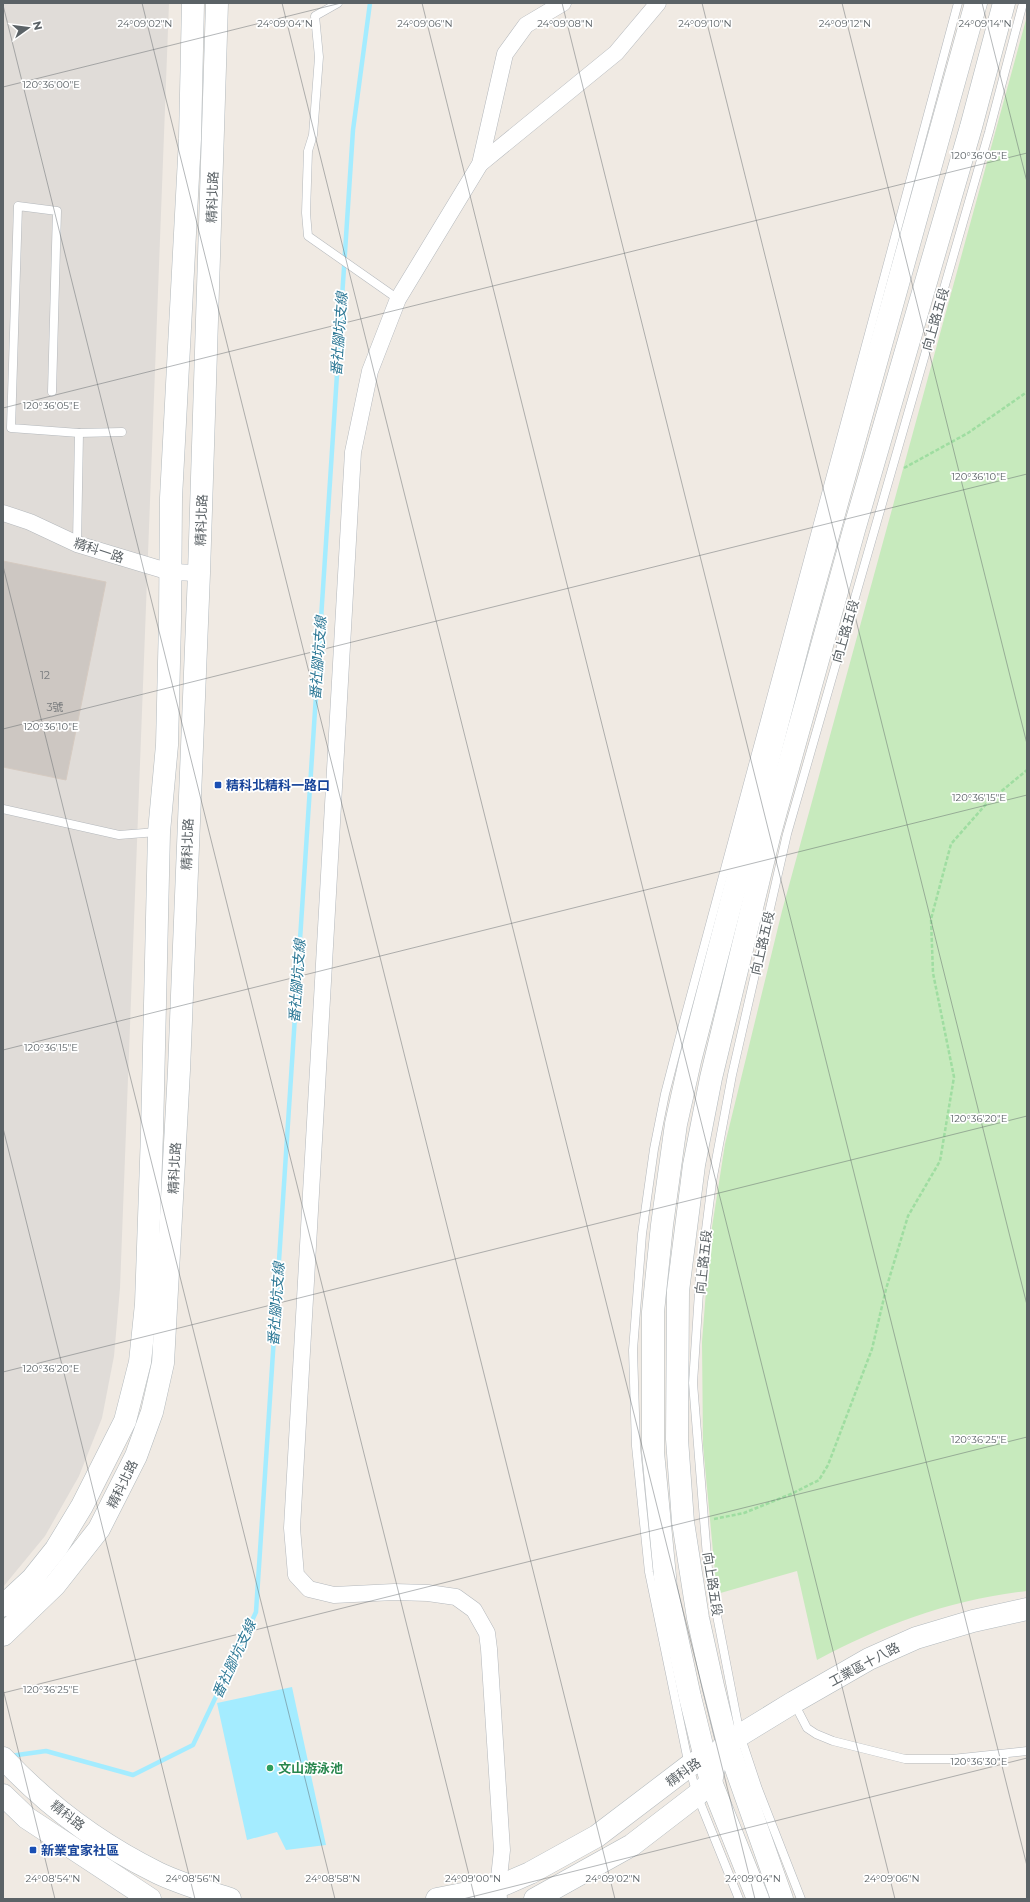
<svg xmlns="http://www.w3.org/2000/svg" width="1030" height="1902" font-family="Montserrat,'Noto Sans TC',sans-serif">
	<rect width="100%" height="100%" fill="#f0eae3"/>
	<!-- industrial -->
	<polygon fill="#e0dcd8" points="3,3 169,3 120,1288 114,1356 102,1418 79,1476 45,1536 3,1587"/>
	<!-- green -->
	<path fill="#c7eabd" d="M1027 16V1591C953 1599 882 1625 817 1660L797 1571 717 1594 703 1445 702 1342 710 1240 725 1144 782 911Z"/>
	<!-- water -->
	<polygon fill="#a4ecff" points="292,1687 326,1845 286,1850 277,1832 247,1840 217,1703"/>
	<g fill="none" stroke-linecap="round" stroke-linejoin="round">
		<!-- stream -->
		<polyline stroke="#a4ecff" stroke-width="4.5" points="10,1756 46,1751 133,1775 193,1745 256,1612 353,130 370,3"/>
	</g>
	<!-- building -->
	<polygon fill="#cdc7c2" stroke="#d5cac1" points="3,561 106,582 66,780 3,767"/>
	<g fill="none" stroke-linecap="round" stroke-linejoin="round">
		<!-- lane casing -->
		<g stroke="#b4b8bc" stroke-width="9">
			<g id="lane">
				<polyline points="338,3 315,16 319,57 313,135 308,151 306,213 308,236 398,299"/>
				<polyline points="52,392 57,211 18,206 11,428 79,433 122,432"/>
				<polyline points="77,544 79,433"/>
				<polyline points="3,809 119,835 157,832"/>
				<polyline points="794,1703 807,1728 816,1734 833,1741 905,1759 952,1759 1027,1751"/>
				<polyline points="739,1899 697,1795 689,1766 649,1572 636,1446 633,1350 642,1234 654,1149 665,1094 684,1021 958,3"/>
				<polyline points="801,1899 758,1789 740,1735 708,1569 693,1383 700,1277 712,1182 732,1075 787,834 989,132 1023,3"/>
			</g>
		</g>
		<!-- street casing -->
		<g stroke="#b4b8bc" stroke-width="17">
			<g id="street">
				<polyline points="480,164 616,53 658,3"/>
				<polyline points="3,513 30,522 77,544 170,572 199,573"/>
				<polyline points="499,1899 498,1887 502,1850 489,1649 487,1633 474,1610 456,1597 428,1593 394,1592 334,1595 309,1589 296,1575 292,1528 353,452 370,371 398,299 480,164 505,54 526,25 563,3"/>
			</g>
		</g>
		<!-- secondary casing -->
		<g stroke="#b2b9bd" stroke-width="23">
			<g id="secondary">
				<polyline points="3,1606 32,1579 56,1549 82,1506 125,1421 140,1362 146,1304 152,1133 159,832 167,745 170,621 171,498 190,139 193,3"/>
				<polyline points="3,1635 55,1585 99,1529 136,1456 152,1412 163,1363 179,1070 199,573 217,3"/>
				<path d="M3 1758C47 1805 101 1845 158 1873 181 1884 206 1891 230 1899"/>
				<polyline points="3,1795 27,1818 150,1899"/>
				<polyline points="437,1899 498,1887 530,1873 597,1836 689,1766 705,1757 717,1754"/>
				<polyline points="535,1899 632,1845 697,1795 711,1782 717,1754 727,1743 794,1702 869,1659 916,1638 973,1621 1027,1609"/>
				<polyline points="758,1899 711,1782 690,1697 666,1587 653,1452 653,1312 662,1225 676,1124 690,1061 802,629 976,3"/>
				<polyline points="782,1899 727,1743 713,1686 698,1618 683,1522 677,1439 678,1291 694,1165 711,1078 770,833 854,530 971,127 1004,3"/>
			</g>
		</g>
		<!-- path -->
		<g stroke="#9fdda1" stroke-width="2.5" stroke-dasharray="4 2" stroke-linecap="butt">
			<polyline points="904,468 968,433 1027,392"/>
			<polyline points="714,1519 744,1513 791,1494 819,1480 828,1465 872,1349 886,1289 908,1216 940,1161 954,1077 933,973 931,919 951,844 987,803 1027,770"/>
		</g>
		<!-- lane -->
		<use href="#lane" stroke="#fff" stroke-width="8"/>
		<!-- street -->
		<use href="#street" stroke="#fff" stroke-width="16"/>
		<!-- secondary -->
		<use href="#secondary" stroke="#fff" stroke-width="22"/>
	</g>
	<!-- ticks -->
	<path fill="none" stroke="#5b6266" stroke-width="1" stroke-opacity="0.45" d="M142 3 615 1899M282 3 755 1899M422 3 895 1899M562 3 1027 1866M702 3 1027 1305M842 3 1027 744M982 3 1027 182M3 5 475 1899M3 87 341 3M3 408 1027 153M3 566 335 1899M3 729 1027 474M3 1050 1027 795M3 1128 195 1899M3 1372 1027 1116M3 1689 55 1899M3 1693 1027 1437M463 1899 1027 1758"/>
	<!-- markers -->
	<g fill="#1a4fb4" stroke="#fff" stroke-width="1.5">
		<rect x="214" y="781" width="8" height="8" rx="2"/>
		<rect x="29" y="1846" width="8" height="8" rx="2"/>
	</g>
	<circle fill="#2e9e5b" stroke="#fff" stroke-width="1.5" cx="270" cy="1768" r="4"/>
	<g text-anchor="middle" stroke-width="3.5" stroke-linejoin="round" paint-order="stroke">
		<!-- number labels -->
		<g font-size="11" fill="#787b7d">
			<text x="45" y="679">12</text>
			<text x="55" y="711">3號</text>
		</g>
		<!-- street labels -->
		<g font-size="13" fill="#5b6266" stroke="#fff">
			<text transform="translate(212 197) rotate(-88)" y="5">精科北路</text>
			<text transform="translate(935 319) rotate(-74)" y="5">向上路五段</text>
			<text transform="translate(201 520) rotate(-88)" y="5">精科北路</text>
			<text transform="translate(99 550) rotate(18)" y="5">精科一路</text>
			<text transform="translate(845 631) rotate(-74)" y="5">向上路五段</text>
			<text transform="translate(187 844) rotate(-88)" y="5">精科北路</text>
			<text transform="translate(762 943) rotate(-77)" y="5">向上路五段</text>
			<text transform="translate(174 1168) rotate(-87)" y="5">精科北路</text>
			<text transform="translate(703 1262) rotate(-84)" y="5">向上路五段</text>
			<text transform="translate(122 1484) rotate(-64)" y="5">精科北路</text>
			<text transform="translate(713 1584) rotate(81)" y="5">向上路五段</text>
			<text transform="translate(864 1664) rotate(-28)" y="5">工業區十八路</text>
			<text transform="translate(683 1772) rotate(-35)" y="5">精科路</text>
			<text transform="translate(68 1815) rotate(38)" y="5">精科路</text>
		</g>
		<!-- transit labels -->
		<g font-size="13" font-weight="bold" fill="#164399" stroke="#fff" text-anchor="start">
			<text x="226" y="790">精科北精科一路口</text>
			<text x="41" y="1855">新業宜家社區</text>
		</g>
		<!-- leisure labels -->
		<g font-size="13" font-weight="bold" fill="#27864d" stroke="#fff" text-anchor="start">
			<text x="278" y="1773">文山游泳池</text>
		</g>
		<!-- water labels -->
		<g font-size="14" font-style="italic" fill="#2e7996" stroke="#fff">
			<text transform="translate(339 334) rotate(-86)" y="5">番社腳坑支線</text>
			<text transform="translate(318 658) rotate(-86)" y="5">番社腳坑支線</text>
			<text transform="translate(297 981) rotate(-86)" y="5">番社腳坑支線</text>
			<text transform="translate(276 1304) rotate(-86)" y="5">番社腳坑支線</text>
			<text transform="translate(234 1659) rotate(-65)" y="5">番社腳坑支線</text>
		</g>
	</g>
	<g font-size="10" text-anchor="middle" fill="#5b6266" stroke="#fff" stroke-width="3.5" stroke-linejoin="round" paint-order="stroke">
		<text x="845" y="27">24°09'12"N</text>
		<text x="145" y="27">24°09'02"N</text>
		<text x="285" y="27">24°09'04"N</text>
		<text x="425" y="27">24°09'06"N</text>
		<text x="565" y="27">24°09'08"N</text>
		<text x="705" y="27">24°09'10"N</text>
		<text x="985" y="27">24°09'14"N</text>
		<text x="51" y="88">120°36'00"E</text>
		<text x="979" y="159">120°36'05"E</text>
		<text x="51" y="409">120°36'05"E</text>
		<text x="979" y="480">120°36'10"E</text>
		<text x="51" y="730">120°36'10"E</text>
		<text x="979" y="801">120°36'15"E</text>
		<text x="51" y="1051">120°36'15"E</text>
		<text x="979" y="1122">120°36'20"E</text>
		<text x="51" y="1372">120°36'20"E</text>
		<text x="979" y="1443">120°36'25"E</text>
		<text x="51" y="1693">120°36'25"E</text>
		<text x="979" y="1765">120°36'30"E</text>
		<text x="53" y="1882">24°08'54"N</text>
		<text x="193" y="1882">24°08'56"N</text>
		<text x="333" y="1882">24°08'58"N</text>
		<text x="473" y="1882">24°09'00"N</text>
		<text x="613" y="1882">24°09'02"N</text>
		<text x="753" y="1882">24°09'04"N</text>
		<text x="892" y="1882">24°09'06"N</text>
	</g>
	<!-- border -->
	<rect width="1030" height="1902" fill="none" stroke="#5b6266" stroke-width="8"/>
	<!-- north arrow -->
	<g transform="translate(28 28) rotate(76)" stroke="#ffffff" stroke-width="3" paint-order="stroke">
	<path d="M0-3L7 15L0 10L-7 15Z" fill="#5b6266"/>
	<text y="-6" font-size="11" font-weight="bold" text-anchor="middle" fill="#5b6266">N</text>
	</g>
</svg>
